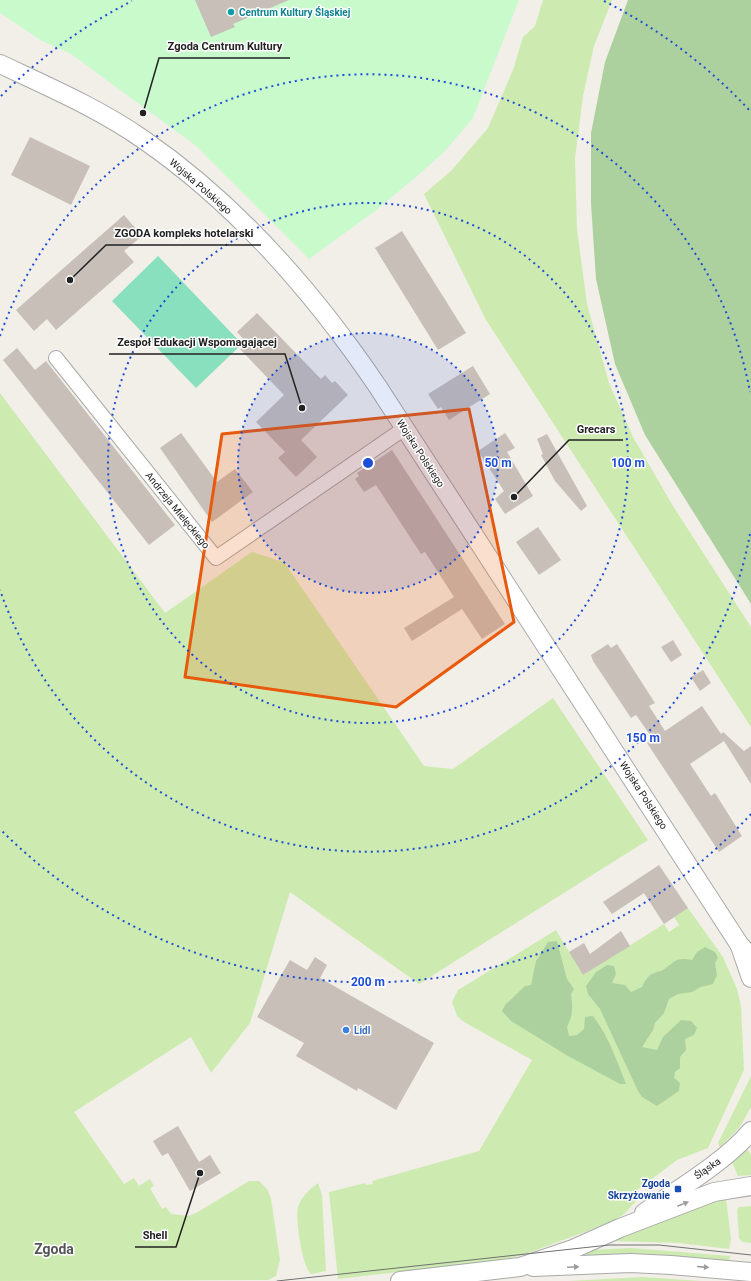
<svg xmlns="http://www.w3.org/2000/svg" width="751" height="1281" font-family="Roboto,sans-serif">
	<rect width="100%" height="100%" fill="#f2efe9"/>
	<!-- grass -->
	<g fill="#cdebb0">
		<polygon points="543,0 612,0 594,46 583,96 575,158 577,229 587,304 609,383 633,437 673,506 751,627 751,727 486,320 424,194 451,171 488,128 513,70 523,37 535,26"/>
		<polygon points="0,393 165,613 252,552 284,562 424,766 453,769 553,698 648,840 419,984 290,892 250,1023 211,1073 191,1037 74,1112 124,1184 134,1178 139,1186 150,1179 154,1186 150,1188 162,1209 166,1207 171,1214 188,1216 196,1213 249,1181 259,1181 267,1189 271,1198 280,1260 276,1276 268,1280 0,1281"/>
		<polygon points="688,908 723,957 737,989 741,1006 744,1070 708,1148 677,1160 637,1190 641,1196 624,1214 614,1221 523,1255 502,1260 338,1279 329,1192 365,1183 366,1185 373,1184 372,1181 479,1151 532,1060 464,1022 457,1016 452,1002 458,990 556,930 583,975 664,924 669,932 679,925 674,917"/>
		<polygon points="751,1076 751,1107 739,1128 720,1147 718,1143"/>
		<polygon points="748,1150 751,1155 751,1175 738,1176 732,1162 744,1151"/>
		<path d="M318 1183 322 1195 326 1271 311 1274C302 1267 295 1218 298 1207 301 1197 309 1190 318 1183Z"/>
		<polygon points="726,1198 731,1239 729,1249 679,1243 613,1241 708,1203"/>
		<polygon points="751,1206 751,1243 742,1242 739,1238 737,1210 739,1207"/>
		<polygon points="631,1248 730,1256 729,1263 587,1257 586,1254 589,1250"/>
		<polygon points="642,1277 702,1281 568,1281"/>
	</g>
	<!-- forest -->
	<g fill="#add19e">
		<polygon points="628,0 751,0 751,604 645,435 615,364 596,279 591,204 591,133 605,62"/>
		<path d="M557 941 567 979 574 989 571 994C573 1007 573 1015 567 1027L569 1036 577 1035 584 1029 585 1017 593 1016C608 1035 617 1061 626 1084H620L568 1056 511 1021 502 1011 505 1005 525 986 531 985 536 961 548 942Z"/>
		<path d="M705 947 715 952 718 958 715 963 717 975 713 984 701 987 692 992 678 994 669 999 664 1013 655 1023 653 1030 642 1047 657 1050 663 1037 681 1020 691 1021 697 1028 694 1035 685 1039 686 1050 680 1057V1068L675 1072 674 1078 680 1083 679 1091 657 1106 642 1097 638 1091 600 1009 588 994 586 986 596 972 607 965 614 966 616 974 612 983 625 985 631 992 642 987C644 982 648 975 654 973 657 971 660 972 663 970 675 962 675 957 692 960L697 952Z"/>
	</g>
	<!-- park -->
	<polygon fill="#c8facc" points="0,0 519,0 473,118 445,151 416,177 375,211 309,259 195,145 71,54 42,41 0,13"/>
	<!-- pitch -->
	<polygon fill="#88e0be" points="158,256 242,344 196,388 112,301"/>
	<!-- building -->
	<g fill="#c7bfb8">
		<polygon points="195,0 289,0 233,24 235,27 211,37"/>
		<polygon points="30,137 90,166 71,205 11,175"/>
		<polygon points="124,215 142,236 124,251 134,262 56,330 47,319 34,331 16,310"/>
		<polygon points="402,231 466,333 438,350 375,248"/>
		<polygon points="257,313 321,379 325,375 332,383 335,381 348,395 301,440 317,457 296,477 278,458 285,452 256,422 284,395 240,349 247,343 237,332"/>
		<polygon points="17,348 35,370 46,361 175,525 149,545 3,360"/>
		<polygon points="473,366 490,394 449,420 441,407 438,409 428,394"/>
		<polygon points="181,433 217,482 235,469 253,492 212,522 160,448"/>
		<polygon points="505,433 515,448 507,452 533,496 505,514 495,499 504,491 478,451"/>
		<polygon points="547,434 587,506 581,511 555,481 541,455 543,454 537,439"/>
		<polygon points="392,450 505,624 482,639 462,609 412,641 404,628 454,597 425,552 421,554 376,485 364,492 355,479 359,476 357,473"/>
		<polygon points="538,527 561,560 539,575 516,542"/>
		<polygon points="673,640 682,655 671,662 661,647"/>
		<polygon points="608,644 611,648 617,644 655,703 649,706 665,731 702,706 721,734 723,732 744,751 751,746 751,784 724,741 690,764 711,796 715,793 742,836 719,852 647,743 653,739 636,715 631,718 593,661 591,655"/>
		<polygon points="703,670 711,683 700,691 691,677"/>
		<polygon points="659,865 688,908 664,924 644,893 612,914 603,902"/>
		<polygon points="621,931 630,946 583,975 569,952 584,943 590,954"/>
		<polygon points="315,957 327,965 320,978 434,1043 396,1110 358,1088 357,1091 296,1056 304,1043 257,1017 290,960 307,970"/>
		<polygon points="178,1126 199,1162 210,1155 221,1173 190,1191 168,1153 162,1156 153,1141"/>
	</g>
	<g fill="none" stroke-linecap="round" stroke-linejoin="round">
		<!-- minor casing -->
		<g stroke="#a9a9a9" stroke-width="16">
			<polyline id="minor" points="56,358 216,558 405,428"/>
		</g>
		<!-- tertiary casing -->
		<g stroke="#a9a9a9" stroke-width="20">
			<g id="tertiary">
				<path d="M0 64C49 87 100 109 144 140 238 205 315 294 378 387L739 944 751 957"/>
				<polyline points="740,946 751,978"/>
				<path d="M644 1213C677 1190 726 1161 751 1131"/>
				<polyline points="533,1267 630,1263 671,1265 751,1272"/>
				<polyline points="400,1281 520,1267 573,1249 620,1228 714,1192 751,1186"/>
			</g>
		</g>
		<!-- minor -->
		<use href="#minor" stroke="#fff" stroke-width="14"/>
		<!-- tertiary -->
		<use href="#tertiary" stroke="#fff" stroke-width="18"/>
		<!-- tram -->
		<polyline stroke="#707070" stroke-width="1" points="277,1281 609,1245 659,1245 751,1255"/>
	</g>
	<!-- one-way arrows -->
	<defs><path id="oneway-solid" d="M-6-.8H1V-3.2L6.5 0L1 3.2V.8H-6Z"/></defs>
	<g fill="#9c9c9c">
		<use href="#oneway-solid" transform="translate(683 1204) rotate(-22)"/>
		<use href="#oneway-solid" transform="translate(573 1267) rotate(-2)"/>
		<use href="#oneway-solid" transform="translate(703 1267) rotate(5)"/>
	</g>
	<!-- marked area -->
	<path fill="#e8590c" fill-opacity="0.2" stroke="#e8590c" stroke-width="3" stroke-linejoin="round" d="M469 409 514 622 396 707 185 677 222 434Z"/>
	<!-- distance rings -->
	<circle cx="368" cy="463" r="130" fill="#1d4ed8" fill-opacity=".12"/>
	<g fill="none" stroke="#1d4ed8" stroke-width="2" stroke-dasharray="2 4">
		<circle cx="368" cy="463" r="130"/>
		<circle cx="368" cy="463" r="260"/>
		<path d="M750 534A389 389 0 0 1 0 590M0 336A389 389 0 0 1 750 392"/>
		<path d="M751 814A519 519 0 0 1 1 830M1 96A519 519 0 0 1 132 1M604 1A519 519 0 0 1 751 112"/>
	</g>
	<!-- markers -->
	<circle fill="#0f9aa8" stroke="#fff" stroke-width="1.5" cx="231" cy="12" r="4"/>
	<circle fill="#3f7fe0" stroke="#fff" stroke-width="1.5" cx="346" cy="1030" r="4"/>
	<rect fill="#1a4fb4" stroke="#fff" stroke-width="1.5" x="674" y="1185" width="8" height="8" rx="2"/>
	<g text-anchor="middle" stroke-width="3" stroke-linejoin="round" paint-order="stroke">
		<!-- culture labels -->
		<g font-size="10" font-weight="bold" fill="#0d838f" stroke="#fff" text-anchor="start">
			<text x="239" y="16">Centrum Kultury Śląskiej</text>
		</g>
		<!-- street labels -->
		<g font-size="10" fill="#222" stroke="#fff">
			<text transform="translate(201 186) rotate(41)" y="4">Wojska Polskiego</text>
			<text transform="translate(421 453) rotate(57)" y="4">Wojska Polskiego</text>
			<text transform="translate(178 510) rotate(51)" y="4">Andrzeja Mielęckiego</text>
			<text transform="translate(644 795) rotate(57)" y="4">Wojska Polskiego</text>
			<text transform="translate(707 1168) rotate(-35)" y="4">Śląska</text>
		</g>
		<!-- shop labels -->
		<g font-size="10" font-weight="bold" fill="#366cbe" stroke="#fff" text-anchor="start">
			<text x="354" y="1034">Lidl</text>
		</g>
		<!-- transit labels -->
		<g font-size="10" font-weight="bold" fill="#164399" stroke="#fff" text-anchor="end">
			<text x="670" y="1187">Zgoda<tspan x="670" dy="12">Skrzyżowanie</tspan></text>
		</g>
		<!-- district labels -->
		<g font-size="14" font-weight="bold" fill="#555" stroke="#fff">
			<text x="54" y="1254">Zgoda</text>
		</g>
	</g>
	<circle cx="368" cy="463" r="6" fill="#1d4ed8" stroke="#fff" stroke-width="2"/>
	<g font-size="12" text-anchor="middle" font-weight="bold" fill="#1d4ed8" stroke="#fff" stroke-width="3" stroke-linejoin="round" paint-order="stroke">
		<text x="498" y="467">50 m</text>
		<text x="628" y="467">100 m</text>
		<text x="643" y="742">150 m</text>
		<text x="368" y="986">200 m</text>
	</g>
	<!-- callouts -->
	<path fill="none" stroke="#222" stroke-width="1.5" d="M143 113L159 58H290M70 280L106 245H261M302 408L285 354H109M514 497L569 440H623M200 1173L176 1247H135"/>
	<g fill="#222" stroke="#fff" stroke-width="1.5">
		<circle cx="143" cy="113" r="4"/>
		<circle cx="70" cy="280" r="4"/>
		<circle cx="302" cy="408" r="4"/>
		<circle cx="514" cy="497" r="4"/>
		<circle cx="200" cy="1173" r="4"/>
	</g>
	<g font-size="11" text-anchor="middle" font-weight="bold" fill="#222" stroke="#fff" stroke-width="3" stroke-linejoin="round" paint-order="stroke">
		<text x="225" y="50">Zgoda Centrum Kultury</text>
		<text x="184" y="237">ZGODA kompleks hotelarski</text>
		<text x="197" y="346">Zespoł Edukacji Wspomagającej</text>
		<text x="596" y="433">Grecars</text>
		<text x="155" y="1239">Shell</text>
	</g>
</svg>
